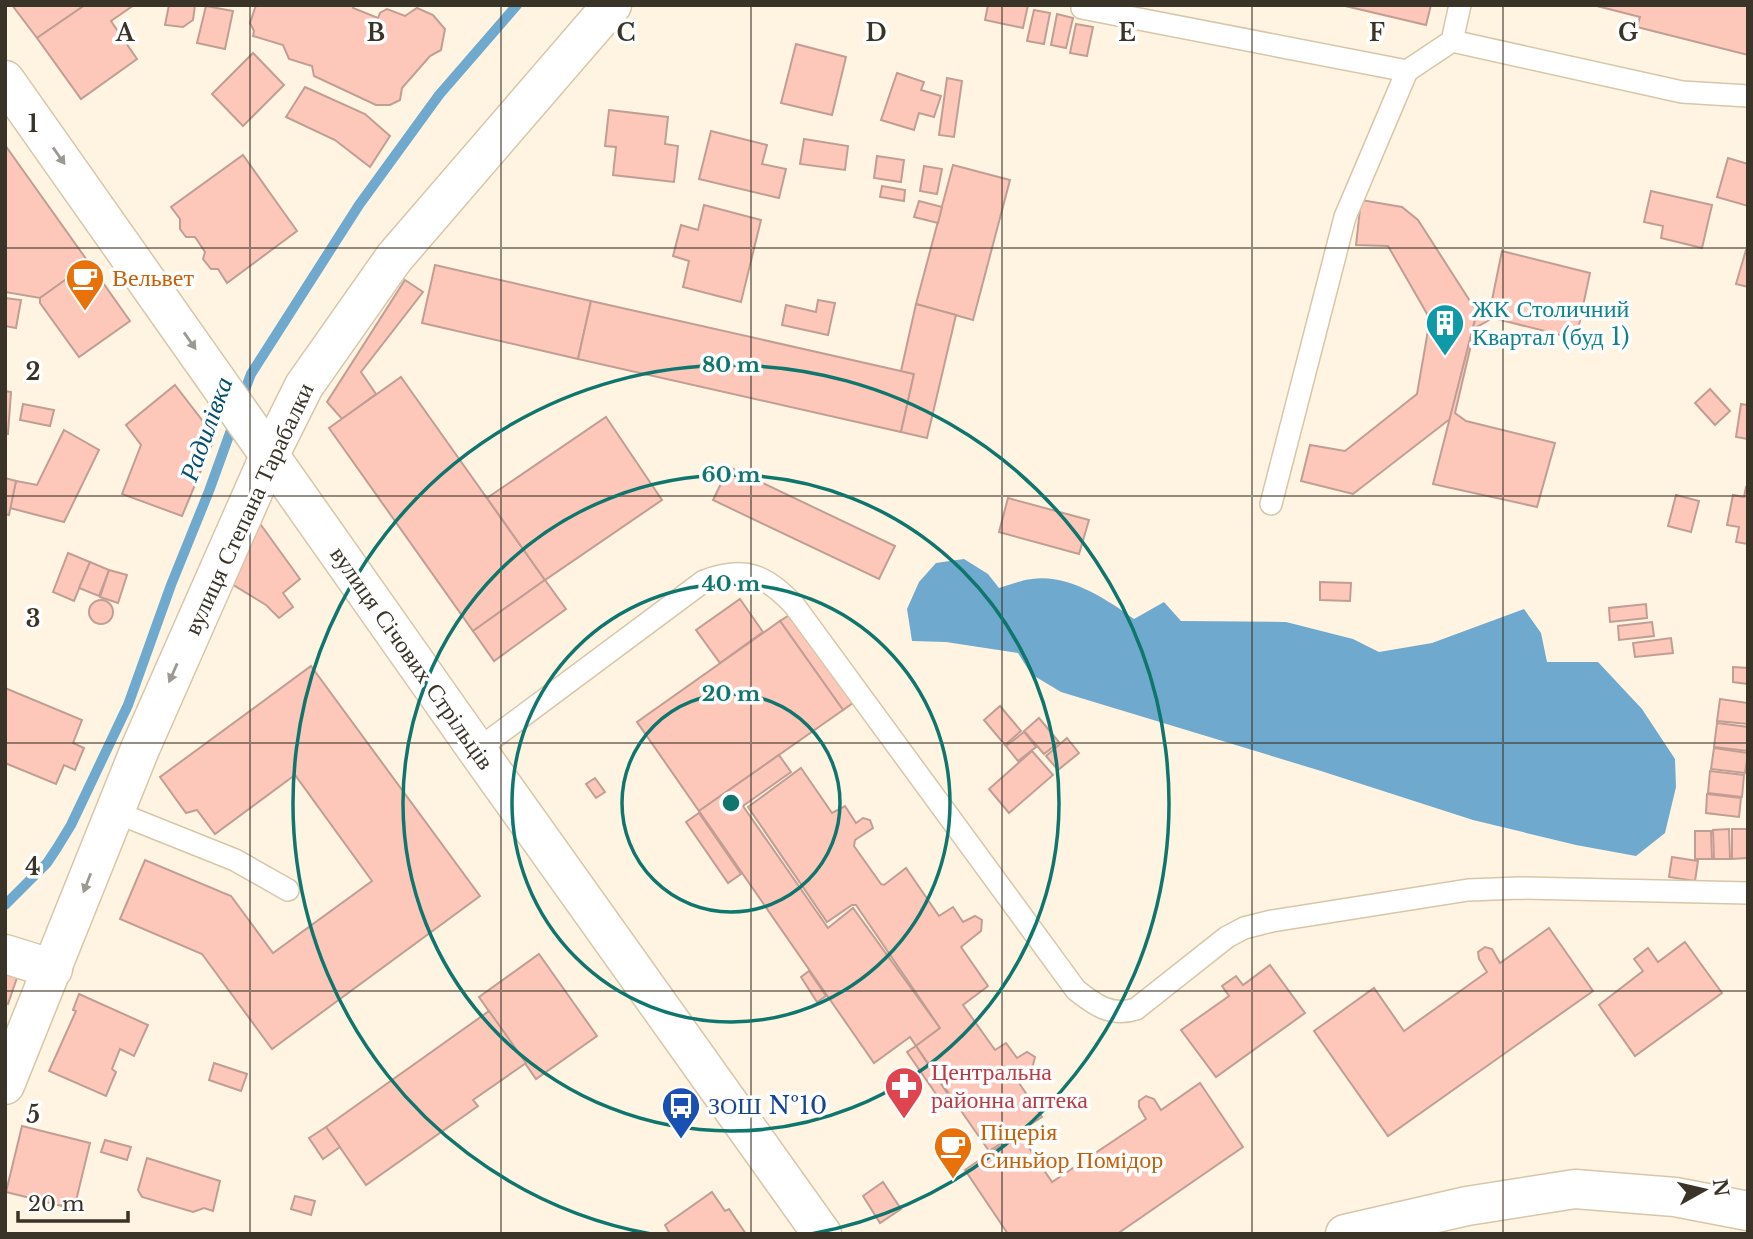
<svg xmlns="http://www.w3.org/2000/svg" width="1753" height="1239" font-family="'Libre Baskerville',serif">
	<rect width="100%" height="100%" fill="#fff4e2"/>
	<!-- water -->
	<path fill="#6fa9cd" d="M964 559 988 574 999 588C1010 585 1021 580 1032 579 1069 574 1106 599 1134 619L1164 602 1181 621 1286 622 1353 639 1379 652 1432 643 1524 609 1541 633 1547 662H1598L1642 709 1675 759 1676 787 1665 833 1636 856 1576 845 1473 820 1321 771 1061 692 1031 674 1018 653 946 642 912 641 907 609 919 582 936 563Z"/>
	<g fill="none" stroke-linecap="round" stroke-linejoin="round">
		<!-- stream -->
		<g stroke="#6fa9cd" stroke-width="10">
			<polyline points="241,400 251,374 359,205 439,95 517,5"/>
			<polyline points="5,905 47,863 57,848 71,825 128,705 171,585 209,491 235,419"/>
		</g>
	</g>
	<!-- building -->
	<g fill="#fdc8ba" stroke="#c19e94" stroke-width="2">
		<polygon points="12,5 85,5 37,38"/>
		<polygon points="85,5 134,5 111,21 137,59 81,99 37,38"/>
		<polygon points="169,5 195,5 193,20 183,27 165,25"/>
		<polygon points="256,5 354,5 353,8 378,18 380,13 387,9 405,16 417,8 433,15 445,29 441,50 430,56 402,88 400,100 390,105 376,105 314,76 312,66 289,59 283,45 253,36 254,31 250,23"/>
		<polygon points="988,5 1028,5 1023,28 985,20"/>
		<polygon points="1341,5 1431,5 1426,25"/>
		<polygon points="1593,5 1748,5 1748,55 1637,27 1640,17"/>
		<polygon points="206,6 233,11 225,49 197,43"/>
		<polygon points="1034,10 1050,13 1044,44 1027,41"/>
		<polygon points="1057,14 1073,18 1066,48 1051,45"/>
		<polygon points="1076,24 1093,27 1087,56 1070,53"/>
		<polygon points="796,44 846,57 832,115 781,103"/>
		<polygon points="253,53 284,85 243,126 212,94"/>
		<polygon points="897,73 924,82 921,90 941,96 934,117 919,113 914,130 881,120"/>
		<polygon points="947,78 962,81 954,137 939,135"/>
		<polygon points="305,87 365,114 390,136 370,167 335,140 286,117"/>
		<polygon points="609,110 668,117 665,144 678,146 674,182 613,175 616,147 605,146"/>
		<polygon points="711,131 767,145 762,164 786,169 779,198 699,179"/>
		<polygon points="804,139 848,146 845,170 800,164"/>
		<polygon points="5,145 89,263 40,298 5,292"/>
		<polygon points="243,155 297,231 227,283 218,269 211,269 203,259 205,252 195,237 186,237 180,229 180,219 171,207"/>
		<polygon points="877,156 904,160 901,182 874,178"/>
		<polygon points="1728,158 1748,164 1748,206 1717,197"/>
		<polygon points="953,165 1010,180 973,320 916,304"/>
		<polygon points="924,166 942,169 937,194 920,191"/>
		<polygon points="882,186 905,190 904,201 880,197"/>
		<polygon points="1651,191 1712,205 1702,248 1661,238 1663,226 1644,222"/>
		<polygon points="1361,200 1402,207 1418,220 1477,312 1450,419 1353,494 1301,481 1310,445 1345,451 1417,394 1430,319 1388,246 1356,245"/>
		<polygon points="919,201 942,207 938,223 914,217"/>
		<polygon points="704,205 761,220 741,302 683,287 689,261 673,256 681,225 698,230"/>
		<polygon points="1746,250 1748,250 1748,287 1736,284"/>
		<polygon points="1502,251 1590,273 1576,339 1493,318 1475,328 1455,413 1466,421 1555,443 1537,507 1433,484 1477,312 1491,305"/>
		<polygon points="89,263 130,321 79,357 40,303 40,298"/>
		<polygon points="435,265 591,301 578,359 422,323"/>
		<polygon points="405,280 423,292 361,372 376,394 342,419 327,402"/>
		<polygon points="5,298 21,300 16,328 5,326"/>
		<polygon points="818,300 835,303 828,335 782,325 786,305 816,312"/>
		<polygon points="591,301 914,374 901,432 578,359"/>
		<polygon points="916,304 956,315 927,438 901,432 914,374 901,371"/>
		<polygon points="401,377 545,580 473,631 329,428"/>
		<polygon points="175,385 215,437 182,516 122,494 141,445 126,425"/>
		<polygon points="1710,389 1730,411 1715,425 1695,403"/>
		<polygon points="5,391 11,392 8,434 5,434"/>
		<polygon points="23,404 54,410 50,426 20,420"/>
		<polygon points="1741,404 1748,405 1748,439 1736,437"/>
		<polygon points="606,417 662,500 545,580 487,498"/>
		<polygon points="64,430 99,450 64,522 10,508 16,481 37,485"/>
		<polygon points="729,467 895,546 879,579 713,500"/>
		<polygon points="5,478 16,481 9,515 5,514"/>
		<polygon points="1746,487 1748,487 1748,544 1736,542 1739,527 1727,525 1733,495 1744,497"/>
		<polygon points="1676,495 1699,501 1691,532 1668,526"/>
		<polygon points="1008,498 1089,520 1079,554 999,532"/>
		<polygon points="254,523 261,525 300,579 283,593 293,607 279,618 266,605 227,581"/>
		<polygon points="68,553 90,562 74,601 53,592"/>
		<polygon points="90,562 109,570 99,596 79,588"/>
		<polygon points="109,570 127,575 118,603 100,597"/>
		<polygon points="545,580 566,609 494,661 473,631"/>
		<polygon points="1320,582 1351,583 1350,601 1320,600"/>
		<polygon points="740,599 763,632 720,663 696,630"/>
		<circle cx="101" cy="612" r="12"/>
		<polygon points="1646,604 1647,618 1610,622 1609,608"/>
		<polygon points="794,612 857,700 843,710 780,621"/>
		<polygon points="780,621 843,710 699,811 637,722"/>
		<polygon points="1652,622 1654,636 1619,640 1618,626"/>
		<polygon points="1671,638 1673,653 1635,657 1633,643"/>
		<polygon points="311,666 480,896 272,1049 202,954 120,919 145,860 231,896 273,953 372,881 295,775 215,834 197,810 186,813 160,777"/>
		<polygon points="1733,667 1748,668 1748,684 1733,682"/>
		<polygon points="5,688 82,720 73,743 84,748 75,770 64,765 56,784 5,763"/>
		<polygon points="1720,699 1748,703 1748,724 1717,721"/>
		<polygon points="1000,706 1021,731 1005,745 984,720"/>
		<polygon points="1039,718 1059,742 1044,754 1024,731"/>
		<polygon points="1717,723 1748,727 1748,751 1714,747"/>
		<polygon points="1024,732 1036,747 1018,761 1006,746"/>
		<polygon points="1067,738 1079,753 1058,770 1046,756"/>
		<polygon points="1714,748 1748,753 1745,773 1711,769"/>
		<polygon points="1032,751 1053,775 1009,813 989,789"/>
		<polygon points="779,755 791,772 743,806 828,928 853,908 940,1028 916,1046 910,1037 874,1063 699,811"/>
		<polygon points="801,768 832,813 845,806 856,823 863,818 870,820 873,828 855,840 854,846 881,884 884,885 906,868 939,916 953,907 963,922 975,916 982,920 981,931 961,947 988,986 963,1005 995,1050 1006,1043 1017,1058 1027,1052 1035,1057 1032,1069 1017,1080 1042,1117 989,1151 916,1046 940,1028 856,905 852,905 827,922 748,807"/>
		<polygon points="1710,771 1744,775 1742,797 1708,793"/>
		<polygon points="595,778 605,792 596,798 586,784"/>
		<polygon points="1707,794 1741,798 1739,817 1706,813"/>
		<polygon points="699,813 741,874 728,883 686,822"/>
		<polygon points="1729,829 1730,859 1714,859 1713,830"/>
		<polygon points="1732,829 1748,829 1748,858 1732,859"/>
		<polygon points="1695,831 1711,831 1712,859 1695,859"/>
		<polygon points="1672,857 1698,861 1695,881 1669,877"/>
		<polygon points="1549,928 1593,991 1388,1136 1314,1031 1374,988 1404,1031 1487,972 1479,959 1478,952 1485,947 1492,949 1500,963"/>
		<polygon points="1685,942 1722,993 1635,1056 1599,1005 1643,971 1634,959 1648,948 1658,962"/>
		<polygon points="539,954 597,1036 536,1079 479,997"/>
		<polygon points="1270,965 1305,1013 1216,1077 1181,1030 1229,996 1222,986 1236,976 1243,985"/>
		<polygon points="5,968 19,972 8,1004 5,1003"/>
		<polygon points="809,971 826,996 817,1002 801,977"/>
		<polygon points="79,994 148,1025 134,1056 120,1049 112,1069 116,1072 106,1096 49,1071 76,1011 73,1010"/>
		<polygon points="489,1011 526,1063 473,1100 478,1106 366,1185 326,1127"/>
		<polygon points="916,1046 953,1102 945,1107 907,1052"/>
		<polygon points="214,1063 247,1074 241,1091 209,1080"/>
		<polygon points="1200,1083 1243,1147 1117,1234 1008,1234 965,1170 1019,1133 1052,1182 1146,1119 1139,1107 1139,1101 1146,1096 1154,1099 1161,1110"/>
		<polygon points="22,1126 90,1143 74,1209 6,1192"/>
		<polygon points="326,1127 340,1147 323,1159 309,1138"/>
		<polygon points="105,1140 131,1147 127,1160 101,1152"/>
		<polygon points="147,1158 220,1181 213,1211 204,1208 193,1212 142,1197 138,1190"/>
		<polygon points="883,1182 901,1209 880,1223 863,1196"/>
		<polygon points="712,1192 725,1211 729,1209 746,1234 670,1234 665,1225"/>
		<polygon points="295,1196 315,1201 311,1215 291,1209"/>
	</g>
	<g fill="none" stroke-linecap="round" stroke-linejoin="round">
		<!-- service casing -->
		<g stroke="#d7c6a8" stroke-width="24">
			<g id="service">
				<polyline points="1082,8 1407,71 1452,41 1460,5"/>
				<polyline points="1452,41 1682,92 1748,96"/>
				<polyline points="1271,504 1345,217 1407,71"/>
				<path d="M477 750 704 581C744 566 765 574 794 605L1076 990C1095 1005 1111 1017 1136 1009L1227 937 1244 928 1272 921 1468 890 1520 888 1748 893"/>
				<polyline points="115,812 235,860 288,890"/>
			</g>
		</g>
		<!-- minor casing -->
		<g stroke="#d7c6a8" stroke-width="41">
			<g id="minor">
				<polyline points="5,954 53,969"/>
				<polyline points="5,1085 140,749 270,454 304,386 394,258 612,5"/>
				<polyline points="1345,1234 1467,1206 1575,1189 1675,1197 1748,1211"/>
			</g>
		</g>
		<!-- tertiary casing -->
		<g stroke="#d7c6a8" stroke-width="41">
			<polyline id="tertiary" points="5,80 477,750 822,1234"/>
		</g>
		<!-- service -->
		<use href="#service" stroke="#fff" stroke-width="21"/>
		<!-- minor -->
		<use href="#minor" stroke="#fff" stroke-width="38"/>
		<!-- tertiary -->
		<use href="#tertiary" stroke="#fff" stroke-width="38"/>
	</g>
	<!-- one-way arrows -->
	<defs><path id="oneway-solid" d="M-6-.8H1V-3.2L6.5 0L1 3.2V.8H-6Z" transform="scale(1.75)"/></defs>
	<g fill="#9c9993">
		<use href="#oneway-solid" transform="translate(59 156) rotate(55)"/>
		<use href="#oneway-solid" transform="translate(190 341) rotate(55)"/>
		<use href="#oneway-solid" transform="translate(173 673) rotate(114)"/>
		<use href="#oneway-solid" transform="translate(87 883) rotate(111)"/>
	</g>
	<!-- grid -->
	<path fill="none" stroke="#3a3327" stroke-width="2" stroke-opacity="0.55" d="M250 5V1234M501 5V1234M751 5V1234M1002 5V1234M1252 5V1234M1503 5V1234M5 248H1748M5 496H1748M5 743H1748M5 991H1748"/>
	<!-- distance rings -->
	<g fill="none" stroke="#0f766e" stroke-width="3.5">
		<circle cx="731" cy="803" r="109"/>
		<circle cx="731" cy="803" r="219"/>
		<circle cx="731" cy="803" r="328"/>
		<path d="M651 1234A438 438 0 1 1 811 1234"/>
	</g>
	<!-- icons -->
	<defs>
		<g id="cafe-pin" transform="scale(2.0125)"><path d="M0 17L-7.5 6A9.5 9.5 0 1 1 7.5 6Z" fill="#e8710a" stroke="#fff"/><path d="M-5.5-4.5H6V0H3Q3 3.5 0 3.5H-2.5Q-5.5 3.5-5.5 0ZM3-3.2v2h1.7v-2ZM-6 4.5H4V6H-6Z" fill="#fff"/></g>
		<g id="building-pin" transform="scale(2.0125)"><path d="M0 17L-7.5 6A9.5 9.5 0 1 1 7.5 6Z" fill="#0f9aa8" stroke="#fff"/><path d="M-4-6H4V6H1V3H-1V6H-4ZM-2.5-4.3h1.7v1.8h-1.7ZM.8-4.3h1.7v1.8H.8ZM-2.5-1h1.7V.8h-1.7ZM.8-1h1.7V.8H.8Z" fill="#fff"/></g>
		<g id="pharmacy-pin" transform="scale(2.0125)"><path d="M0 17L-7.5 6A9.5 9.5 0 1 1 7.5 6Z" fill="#e0444e" stroke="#fff"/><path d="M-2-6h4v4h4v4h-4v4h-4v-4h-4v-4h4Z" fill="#fff"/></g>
		<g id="bus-pin" transform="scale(2.0125)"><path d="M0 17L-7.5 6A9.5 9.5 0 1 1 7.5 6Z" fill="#1a4fb4" stroke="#fff"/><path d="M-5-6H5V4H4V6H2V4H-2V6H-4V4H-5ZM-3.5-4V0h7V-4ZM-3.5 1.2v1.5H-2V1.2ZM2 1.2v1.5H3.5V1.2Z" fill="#fff"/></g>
	</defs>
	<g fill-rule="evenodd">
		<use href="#cafe-pin" x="85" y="278"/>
		<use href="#building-pin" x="1445" y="323"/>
		<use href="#pharmacy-pin" x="904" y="1086"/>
		<use href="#bus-pin" x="681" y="1106"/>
		<use href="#cafe-pin" x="953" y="1146"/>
	</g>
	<g text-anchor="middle" stroke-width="7" stroke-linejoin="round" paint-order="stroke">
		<!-- food labels -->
		<g font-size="24" fill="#c56008" stroke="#fff" text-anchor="start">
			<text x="112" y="286">Вельвет</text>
			<text x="980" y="1140">Піцерія<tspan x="980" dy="28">Синьйор Помідор</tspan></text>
		</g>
		<!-- culture labels -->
		<g font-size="24" fill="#0d838f" stroke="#fff" text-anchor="start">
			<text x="1472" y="317">ЖК Столичний<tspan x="1472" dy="28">Квартал (буд 1)</tspan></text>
		</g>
		<!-- street labels -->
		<g font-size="24" fill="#3a3327" stroke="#fff">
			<text transform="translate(249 509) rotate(-65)" y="8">вулиця Степана Тарабалки</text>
			<text transform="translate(412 658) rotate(55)" y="8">вулиця Січових Стрільців</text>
		</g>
		<!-- health labels -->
		<g font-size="24" fill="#be3a42" stroke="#fff" text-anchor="start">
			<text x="931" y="1080">Центральна<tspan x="931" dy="28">районна аптека</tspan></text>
		</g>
		<!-- transit labels -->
		<g font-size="24" fill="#164399" stroke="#fff" text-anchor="start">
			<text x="708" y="1114">ЗОШ №10</text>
		</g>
		<!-- water labels -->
		<g font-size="26" font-style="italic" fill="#004e71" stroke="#fff">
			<text transform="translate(206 429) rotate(-70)" y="9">Радилівка</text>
		</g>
	</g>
	<g font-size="23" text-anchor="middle" font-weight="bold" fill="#3a3327" stroke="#fff" stroke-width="7" stroke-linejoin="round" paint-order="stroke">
		<text x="125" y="41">A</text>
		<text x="376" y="41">B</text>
		<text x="626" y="41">C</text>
		<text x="876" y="41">D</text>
		<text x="1127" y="41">E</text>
		<text x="1377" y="41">F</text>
		<text x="1628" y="41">G</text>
		<text x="33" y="132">1</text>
		<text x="33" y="380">2</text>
		<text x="33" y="627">3</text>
		<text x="33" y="875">4</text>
		<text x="33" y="1123">5</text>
	</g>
	<circle cx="731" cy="803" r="10" fill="#0f766e" stroke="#fff" stroke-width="3.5"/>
	<g font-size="21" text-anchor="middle" font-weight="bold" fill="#0f766e" stroke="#fff" stroke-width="7" stroke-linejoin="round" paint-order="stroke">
		<text x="731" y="372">80 m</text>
		<text x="731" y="482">60 m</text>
		<text x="731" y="591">40 m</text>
		<text x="731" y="701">20 m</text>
	</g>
	<!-- border -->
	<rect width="1753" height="1239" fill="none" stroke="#3a3327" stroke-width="14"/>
	<!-- north arrow -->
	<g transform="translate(1704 1190) rotate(82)" stroke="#ffffff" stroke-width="5" paint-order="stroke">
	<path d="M0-5L12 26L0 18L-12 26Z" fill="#3a3327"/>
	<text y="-10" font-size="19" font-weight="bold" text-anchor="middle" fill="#3a3327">N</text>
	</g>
	<!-- scale -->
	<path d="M18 1211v10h110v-10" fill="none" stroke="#3a3327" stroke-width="3.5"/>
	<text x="28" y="1211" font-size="21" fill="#3a3327" stroke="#ffffff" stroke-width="5" paint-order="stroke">20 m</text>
</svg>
